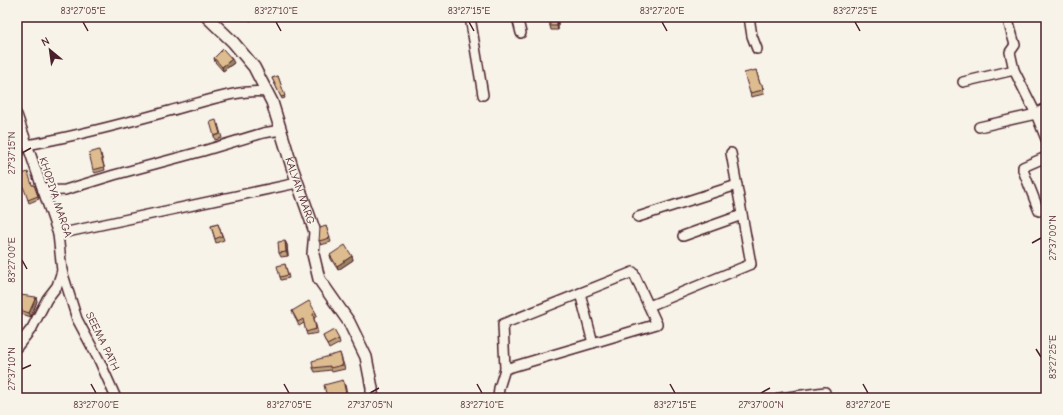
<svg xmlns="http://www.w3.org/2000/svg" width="1063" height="415" font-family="'Comic Neue',sans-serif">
	<rect width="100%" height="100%" fill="#f7f3e8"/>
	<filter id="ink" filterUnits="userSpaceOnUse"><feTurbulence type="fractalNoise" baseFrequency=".025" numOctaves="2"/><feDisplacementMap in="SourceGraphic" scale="8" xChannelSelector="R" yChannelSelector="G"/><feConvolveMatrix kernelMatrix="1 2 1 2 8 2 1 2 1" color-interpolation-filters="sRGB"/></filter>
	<g filter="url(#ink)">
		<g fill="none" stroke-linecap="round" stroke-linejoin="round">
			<!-- minor casing -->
			<g stroke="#4a1f2b" stroke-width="12">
				<g id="minor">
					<polyline points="470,17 483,95"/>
					<polyline points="517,17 521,33"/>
					<polyline points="749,17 752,36 757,49"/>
					<polyline points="1007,17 1015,45 1010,52 1014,70 1036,114 1046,139"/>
					<polyline points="963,82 1014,70"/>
					<polyline points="17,115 58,234 62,271 57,286 47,299 32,328 17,347"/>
					<polyline points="979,127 1036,114 1046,108"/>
					<path d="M27 145C76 136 122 124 169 111 197 104 239 88 267 92"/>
					<polyline points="43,191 65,190 114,175 203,151 263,133 281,130"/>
					<polyline points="1039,211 1023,170 1023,167 1046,157"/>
					<polyline points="638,217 737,185"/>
					<polyline points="58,234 297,183"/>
					<polyline points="683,236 742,215"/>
					<polyline points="62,271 77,319 100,362 116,398"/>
					<polyline points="580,293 593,343"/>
					<polyline points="649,306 751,264 731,153"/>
					<polyline points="498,398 499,388 505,369 503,324 633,272 657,324 505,369"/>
					<polyline points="780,398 825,392"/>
				</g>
			</g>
			<!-- tertiary casing -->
			<g stroke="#4a1f2b" stroke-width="14">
				<g id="tertiary">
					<path id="s1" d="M207 17 233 42 254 67 272 102 292 167 315 232 313 254 319 279 349 322 366 357 372 388V398"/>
				</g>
			</g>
			<!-- minor -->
			<use href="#minor" stroke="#f7f3e8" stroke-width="9"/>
			<!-- tertiary -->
			<use href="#tertiary" stroke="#f7f3e8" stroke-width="11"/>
		</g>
		<!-- wall -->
		<g fill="#bea27b" stroke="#4a1f2b">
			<polygon points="249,17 258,17 250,21"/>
			<polygon points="544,17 575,17 558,19 558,30 551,30 550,26 550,21 545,22"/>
			<polygon points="214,58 234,63 223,71 215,62"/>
			<polygon points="756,70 760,84 763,87 764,94 751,97 750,93"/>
			<polygon points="278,76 285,98 282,99 272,78"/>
			<polygon points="218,124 222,138 215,140 214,136"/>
			<polygon points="101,154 105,170 95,173 93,170"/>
			<polygon points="32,185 34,185 39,199 29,203 28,200"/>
			<polygon points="218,224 224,240 216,243 211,226"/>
			<polygon points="326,226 331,242 321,245 319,241"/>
			<polygon points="285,241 287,245 288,256 281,257 279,253"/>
			<polygon points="330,255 352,256 353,260 338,270 331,259"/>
			<polygon points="285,264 289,278 281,280 280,277"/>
			<polygon points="37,301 31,317 22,314 20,310 21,308 18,307 17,303"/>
			<polygon points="292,311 316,313 317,316 314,318 318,333 307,335 304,323 299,326"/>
			<polygon points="323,336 339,339 340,343 329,349"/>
			<polygon points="340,353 345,369 332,372 331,370 315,372 313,368"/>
		</g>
		<!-- shaded-wall -->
		<g fill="#9b8464" stroke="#4a1f2b">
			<polygon points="557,17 558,19 558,30 557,26"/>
			<polygon points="232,59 234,63 223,71 222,67"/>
			<polygon points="285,241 287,245 288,256 286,252"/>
			<polygon points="352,256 353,260 338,270 337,266"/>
			<polygon points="36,297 37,301 31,317 29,313"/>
			<polygon points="343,380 345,385 348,398 347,398"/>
		</g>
		<!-- building -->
		<g fill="#ddbc8f" stroke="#4a1f2b">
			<polygon points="544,17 557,17 557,26 550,26 550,18 544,18"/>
			<polygon points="223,49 232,59 222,67 214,58"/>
			<polygon points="756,70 760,84 762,84 763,90 750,93 744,73"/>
			<polygon points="278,76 285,96 281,97 272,78"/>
			<polygon points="216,120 220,134 214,136 210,122"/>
			<polygon points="99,150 104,167 93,170 89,153"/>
			<polygon points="28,172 32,185 34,185 38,196 28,200 19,175"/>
			<polygon points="218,224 222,236 215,239 211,226"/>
			<polygon points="326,226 330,238 319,241 320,228"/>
			<polygon points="285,241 286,252 279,253 278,242"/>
			<polygon points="345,245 352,256 337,266 330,255"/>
			<polygon points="285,264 288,275 280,277 277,266"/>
			<polygon points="20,295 36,297 29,313 20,310 21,305 17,303"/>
			<polygon points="309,301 316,313 313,314 316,329 306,332 303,319 298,322 292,311"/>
			<polygon points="334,330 339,339 327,345 323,336"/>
			<polygon points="340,353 343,365 330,368 330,366 313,368 312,361"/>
			<polygon points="343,380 347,398 327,398 324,385"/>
		</g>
	</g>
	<!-- ticks -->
	<path fill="none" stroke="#4a1f2b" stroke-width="1.5" d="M83 22 88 31M276 22 281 31M469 22 474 31M662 22 667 31M855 22 860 31M22 153 31 148M1032 243 1041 238M22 260 27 269M1036 349 1041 357M22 369 31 365M91 384 96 393M284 384 289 393M477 384 482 393M670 384 675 393M863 384 868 393M370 393 379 388M761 393 770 388"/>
	<g text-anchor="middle" stroke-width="4" stroke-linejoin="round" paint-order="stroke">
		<!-- street labels -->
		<g font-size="11" fill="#4a1f2b" stroke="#f7f3e8">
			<text dy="4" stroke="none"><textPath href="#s1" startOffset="201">KALYAN MARG</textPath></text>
			<text transform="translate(56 197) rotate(72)" y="4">KHOPIYA MARGA</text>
			<text transform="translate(103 341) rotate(64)" y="4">SEEMA PATH</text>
		</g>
	</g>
	<!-- margin -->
	<rect width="1063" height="415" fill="none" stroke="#f7f3e8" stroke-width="44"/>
	<!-- north arrow -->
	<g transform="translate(50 50) rotate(331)" stroke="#f7f3e8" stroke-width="3" paint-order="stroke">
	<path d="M0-3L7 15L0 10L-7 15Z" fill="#4a1f2b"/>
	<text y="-6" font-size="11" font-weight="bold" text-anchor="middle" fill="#4a1f2b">N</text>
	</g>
	<rect x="22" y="22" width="1019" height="371" fill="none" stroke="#4a1f2b" stroke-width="1.5"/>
	<g font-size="10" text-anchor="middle" fill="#4a1f2b">
		<text x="83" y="14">83°27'05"E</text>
		<text x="276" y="14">83°27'10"E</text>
		<text x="469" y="14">83°27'15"E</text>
		<text x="662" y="14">83°27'20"E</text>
		<text x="855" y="14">83°27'25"E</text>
		<text transform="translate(11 153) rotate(-90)" y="4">27°37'15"N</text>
		<text transform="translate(1052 238) rotate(-90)" y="4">27°37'00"N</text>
		<text transform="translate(11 260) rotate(-90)" y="4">83°27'00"E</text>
		<text transform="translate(1052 357) rotate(-90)" y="4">83°27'25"E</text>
		<text transform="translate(11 369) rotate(-90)" y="4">27°37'10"N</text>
		<text x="96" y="408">83°27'00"E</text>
		<text x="289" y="408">83°27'05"E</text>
		<text x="370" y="408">27°37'05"N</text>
		<text x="482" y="408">83°27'10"E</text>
		<text x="675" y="408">83°27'15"E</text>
		<text x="761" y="408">27°37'00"N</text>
		<text x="868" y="408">83°27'20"E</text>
	</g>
</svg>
